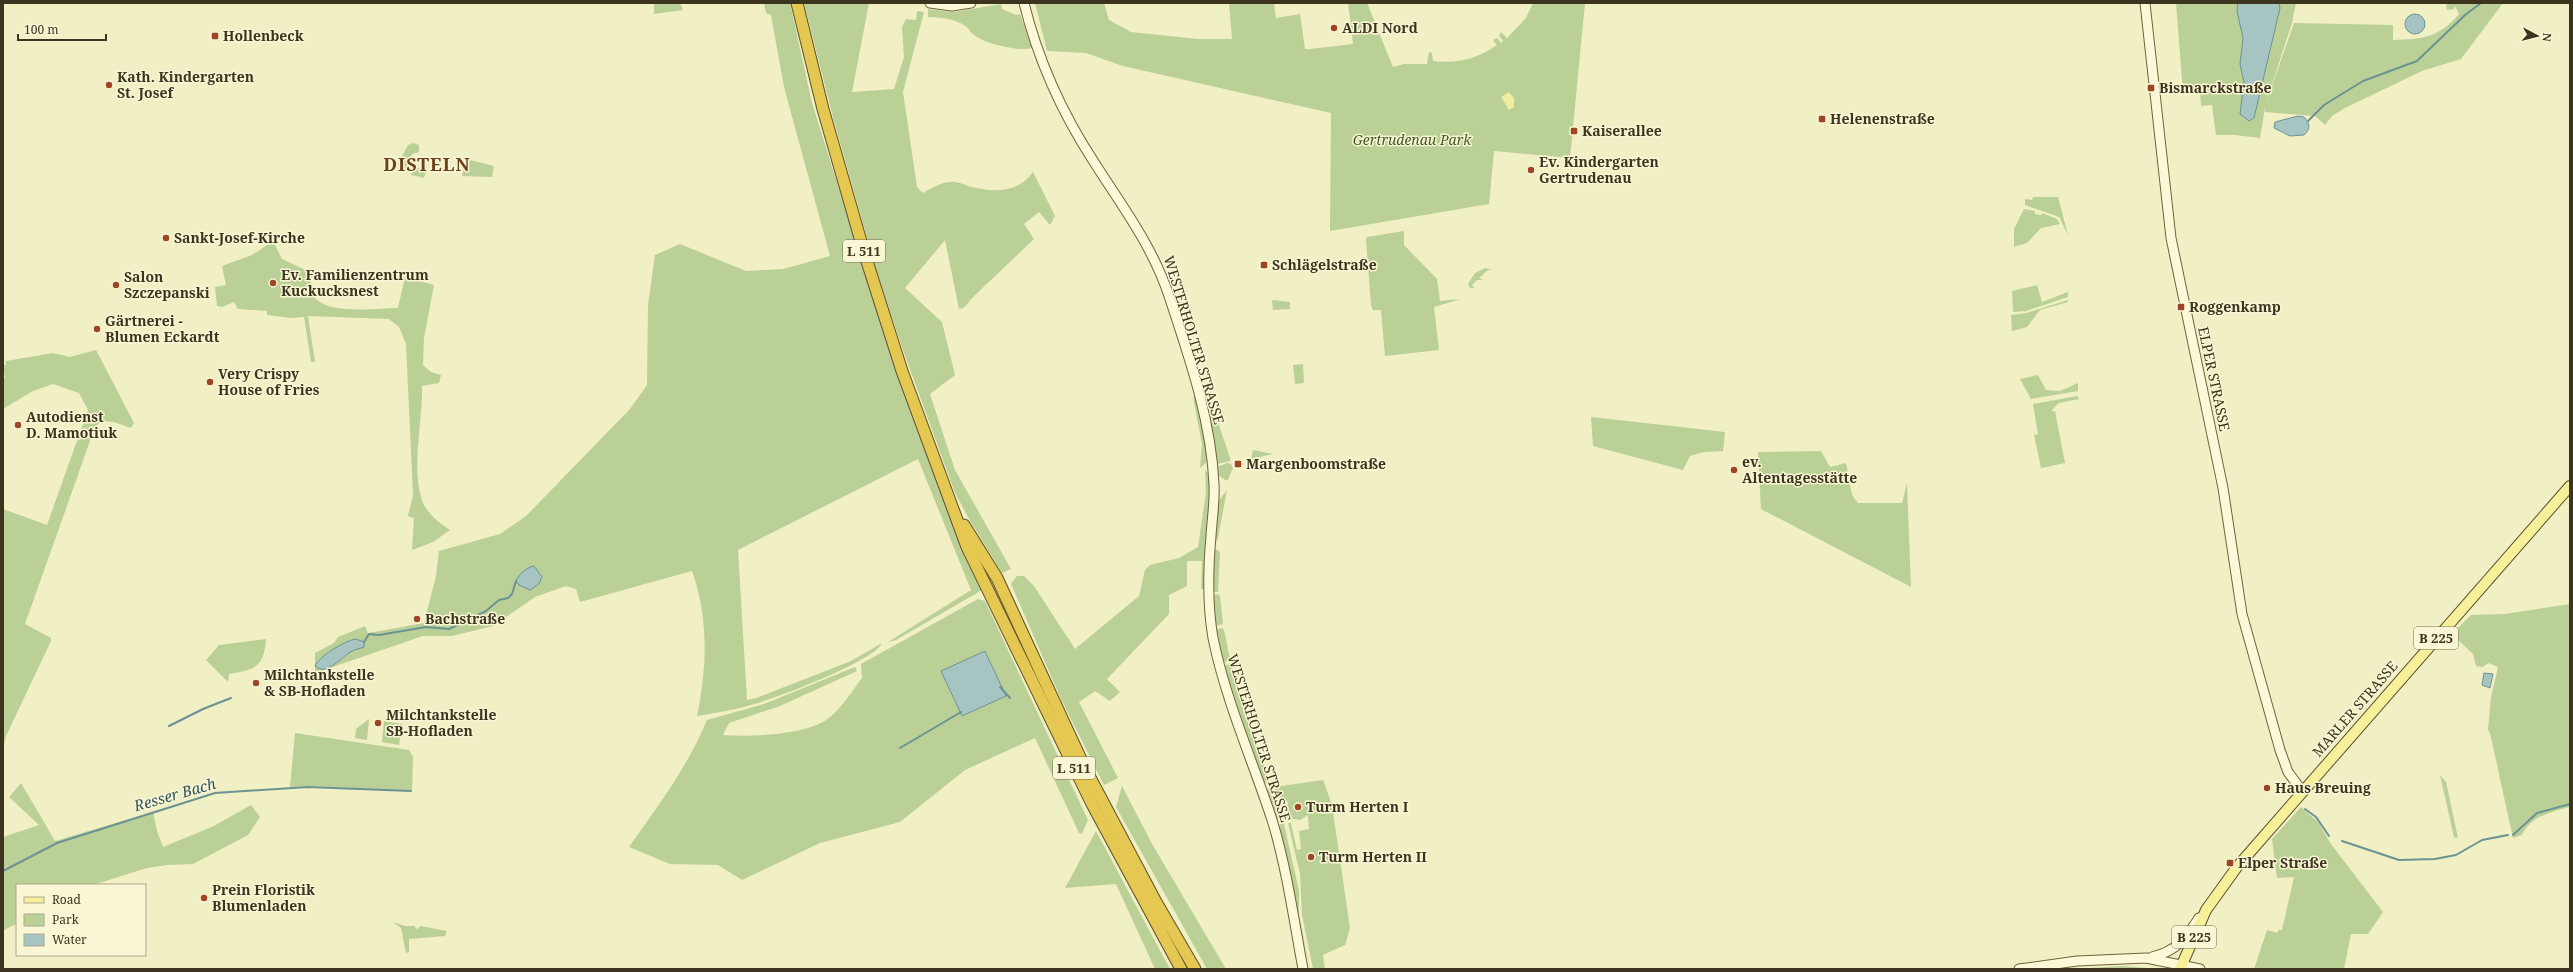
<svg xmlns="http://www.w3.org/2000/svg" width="2573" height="972" font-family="'Noto Serif',serif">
	<rect width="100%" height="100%" fill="#f1efc4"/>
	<!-- green -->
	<g fill="#bbd097">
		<polygon points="654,3 680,3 683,10 654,14"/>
		<path d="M764 3H790L812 103 890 351 982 590 896 640 888 642 971 590 918 459 738 550 747 700 756 698 851 661 882 643C875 661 774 699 751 705 734 710 715 713 697 716 707 668 709 619 692 571L580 602 576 589 566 586 535 597 493 626 452 636H423L315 673V653L334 643 338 637 365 626 368 633 424 623 436 576 439 551 500 534 526 516 630 409 647 385 648 305 655 255 680 244 746 271 783 269 830 256 784 87 771 15 766 13Z"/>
		<path d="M804 3H869L852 92 894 89 904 57 902 27 906 19 916 20 917 11 924 12 903 92 917 187 923 193C932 188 941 182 951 182 958 181 966 186 972 187 995 193 1019 192 1033 172L1055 216 1050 225 1039 212 1024 224 1034 239 970 300C967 305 965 308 959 309L945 240 905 288 942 322 955 375 930 394 955 470 1011 569 1002 573 969 519 955 493 903 350 875 266 834 121Z"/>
		<path d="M1035 3H1104L1109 20 1131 32 1198 39H1232L1229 3H1274L1276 18 1300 14 1305 49H1310L1353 44 1348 3H1367L1393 67 1404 64H1427L1429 52 1432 53 1433 61C1457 64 1477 59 1497 45L1493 40 1497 38 1501 43 1503 41 1499 36 1501 32 1507 38 1526 18 1533 3H1585L1570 158 1494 151 1489 204 1330 231 1331 113 1123 66 1086 53 1047 51Z"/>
		<path d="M2176 3H2296L2292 23 2266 103 2294 23 2393 25V40C2422 39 2439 38 2459 14L2455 6 2454 9 2447 10 2446 3H2503L2461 59 2422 71 2345 108 2332 116 2325 125 2315 116 2265 112V108L2260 138 2235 135H2216L2212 105 2201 106 2200 91 2183 93Z"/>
		<path d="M1001 4 1002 9 1016 15 1020 14 1032 48C1020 52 984 44 973 34 970 32 969 28 964 25 954 19 940 17 928 17V9L954 12Z"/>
		<polygon points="413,143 419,145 419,152 412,154 408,168 403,168 398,164 408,145"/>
		<polygon points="466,159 494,166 492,177 462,176"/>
		<polygon points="413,167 426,170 424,178 411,175"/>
		<polygon points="2033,197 2058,197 2068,235 2059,217 2025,205 2025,199 2032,200"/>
		<polygon points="2024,209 2035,211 2035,214 2041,215 2042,213 2057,219 2060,224 2041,228 2027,243 2014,247 2014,229"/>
		<polygon points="1404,231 1404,245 1437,279 1440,301 1461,299 1434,307 1439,350 1385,356 1381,310 1373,310 1371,305 1366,240 1367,237"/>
		<path d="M273 241 282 259 312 273C312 278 310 286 311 291 318 317 379 308 398 308L405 277 434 285 424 338 423 365 431 372 441 375 439 383 422 386C423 421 411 467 422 501 427 513 439 523 450 530L433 542 412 550 414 518 408 516 413 495 406 344 399 327 389 319 308 316 315 362H311L304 317 291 318 267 315V311L238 309 234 302 222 307 217 306 215 287 226 285 222 266 252 255Z"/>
		<polygon points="1485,268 1493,270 1488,270 1479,278 1483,280 1477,280 1472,285 1474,288 1470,288 1468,284 1475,273"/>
		<polygon points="2037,285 2042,302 2068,292 2068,297 2026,311 2013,312 2012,291"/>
		<polygon points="1272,300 1290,302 1290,309 1273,310"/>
		<polygon points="2068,300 2068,302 2040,310 2027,327 2012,331 2011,315 2026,313"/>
		<polygon points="96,350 134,423 131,428 114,422 101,421 95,427 25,624 51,638 51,641 6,736 3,748 3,509 47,525 88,410 79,393 53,384 33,391 3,409 3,380 5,378 3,365 6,365 6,361 53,353 70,357"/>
		<polygon points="1303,364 1304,383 1295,384 1293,365"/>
		<polygon points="2038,375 2046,390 2060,391 2078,383 2078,391 2031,399 2020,379"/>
		<polygon points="1196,396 1209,460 1200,468 1202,444 1193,397"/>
		<polygon points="2077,396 2079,399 2059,403 2051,411 2055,411 2065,463 2041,468 2034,435 2038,434 2033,404"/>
		<polygon points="1210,410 1216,416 1230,458 1230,461 1217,464 1207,411"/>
		<polygon points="1591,417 1725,432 1723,451 1704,452 1690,456 1683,470 1593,446"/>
		<polygon points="1253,450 1273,454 1251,459"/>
		<polygon points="1821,451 1830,467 1846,463 1852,495 1858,503 1902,503 1907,483 1911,587 1761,509 1758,452"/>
		<polygon points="1227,463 1231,464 1233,468 1228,480 1225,480 1217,474 1217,467"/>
		<polygon points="1205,470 1211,476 1205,589 1201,589 1202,561 1187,561 1187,586 1169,595 1169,614 1107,679 1120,692 1110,701 1095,691 1079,702 1118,778 1104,785 1061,699 1011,584 1017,576 1024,576 1034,586 1075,649 1139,596 1145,570 1150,565 1179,558 1198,547 1206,492"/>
		<polygon points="1227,490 1218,538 1215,543 1217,503"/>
		<polygon points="1216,549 1220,552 1218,592 1213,592 1213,553"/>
		<polygon points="1218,594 1220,596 1223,624 1215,626 1212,596"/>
		<path d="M978 599 985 601 1088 820 1082 834 1079 833 1035 738 965 770 900 822 820 843 742 880 718 865 670 864 629 847C658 806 688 766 707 720L764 704 855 667 857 671 780 706 729 723 723 735C749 737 804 735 826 720 838 713 853 690 862 678L861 664Z"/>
		<path d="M2570 604V807C2551 812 2531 816 2522 835L2513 838 2490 733 2488 730 2491 697 2498 667 2488 663 2483 667 2476 666 2473 654 2452 634 2471 615 2505 614Z"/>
		<polygon points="1222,628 1224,630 1230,659 1224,663 1216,629"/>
		<path d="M266 639C264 668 255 669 229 674L228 682 206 660 219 645Z"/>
		<polygon points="1231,663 1270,783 1263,782 1224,666"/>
		<polygon points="369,719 367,740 355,738 356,729"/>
		<polygon points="384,721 402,724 399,745 382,742"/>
		<polygon points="295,733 409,750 413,757 412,791 310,786 290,787"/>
		<polygon points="2440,775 2446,782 2458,838 2454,837"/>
		<polygon points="1323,780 1332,805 1350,928 1345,945 1323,955 1325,969 1313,969 1302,915 1300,874 1288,823 1291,823 1297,850 1301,849 1299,831 1309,829 1308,815 1300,820 1293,819 1287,811 1288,802 1285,801 1284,808 1274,787"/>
		<polygon points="21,783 55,841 153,812 157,831 163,847 214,826 251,805 260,817 248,835 193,864 167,865 147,868 93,885 17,885 17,923 3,931 3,837 39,825 9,797"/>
		<polygon points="1122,786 1152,844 1226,969 1207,969 1116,807"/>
		<polygon points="1270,788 1272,789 1283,819 1276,820 1266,790"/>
		<polygon points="2301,807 2318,822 2331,844 2383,912 2368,934 2351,934 2344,969 2254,969 2267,930 2277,933 2279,930 2282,930 2294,877 2277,878 2272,839"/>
		<polygon points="1281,824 1284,824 1299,891 1299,916 1310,969 1278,827"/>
		<polygon points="1096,831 1170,969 1155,969 1116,884 1065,888"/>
		<polygon points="393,922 405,926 414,926 417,929 421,926 447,931 445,936 409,939 409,952 406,953 401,928"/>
		<polygon points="2122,966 2158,969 2073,969"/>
	</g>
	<!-- sand -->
	<polygon fill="#eeeda0" points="1509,92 1514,98 1514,107 1509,110 1501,97"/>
	<!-- water -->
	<g fill="#a6c4c2" stroke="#6c9393">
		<polygon points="2238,3 2279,3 2280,8 2254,118 2249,121 2240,114 2244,82 2240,64 2243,38 2237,11"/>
		<circle cx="2415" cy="24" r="10"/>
		<path d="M2298 116 2304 117C2310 123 2311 129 2304 135L2290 136 2274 128 2275 122Z"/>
		<path d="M534 566 542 577 539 584 530 590 519 585 516 581C519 574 527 567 534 566Z"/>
		<path d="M356 639 364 642V647C360 649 355 649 352 651 342 656 327 677 315 666 318 657 346 640 356 639Z"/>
		<polygon points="985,651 1006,696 962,716 941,671"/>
		<polygon points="2484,673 2493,674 2490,688 2482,685"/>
	</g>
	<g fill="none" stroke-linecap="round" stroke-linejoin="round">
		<!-- stream -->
		<g stroke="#6c9393" stroke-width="2">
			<polyline points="2308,121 2324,105 2363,81 2417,61 2465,15 2481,3"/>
			<polyline points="364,642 369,634 379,635 426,627 449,629 486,611 499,600 508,598 512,594 516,581"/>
			<polyline points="1000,687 1010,698"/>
			<polyline points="169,726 203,709 231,698"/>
			<polyline points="900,748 961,712"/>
			<polyline points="2305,809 2316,817 2329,836"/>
			<polyline points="2513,835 2537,813 2570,804"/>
			<polyline points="2342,841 2399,860 2435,859 2456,855 2482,840 2508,835"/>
			<polyline points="3,871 57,843 215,793 308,787 411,791"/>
		</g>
		<!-- secondary casing -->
		<g stroke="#6f623c" stroke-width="11">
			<g id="secondary">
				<polyline points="930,3 952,6 971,3"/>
				<path d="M1024 3C1038 60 1062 113 1094 162 1122 206 1152 245 1169 296 1189 357 1211 419 1214 484 1215 501 1212 519 1211 536 1208 570 1207 604 1213 638 1226 702 1253 761 1273 823 1287 870 1294 921 1303 969"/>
				<polyline points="2145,3 2171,238 2223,488 2242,614 2280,750 2288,772 2302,791"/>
				<path d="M2152 957C2177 951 2186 938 2199 918"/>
				<polyline points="2019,969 2077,961 2146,958 2200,969"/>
			</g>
		</g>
		<!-- primary casing -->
		<g stroke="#5a4e2d" stroke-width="12">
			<polyline id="primary" points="2180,969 2206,910 2237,867 2570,486"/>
		</g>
		<!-- highway casing -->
		<g stroke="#5a4e2d" stroke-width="13">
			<g id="highway">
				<polyline points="797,3 823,109 864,252 902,371 967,547 1092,804 1181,969"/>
				<polyline points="964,525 997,578 1085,768 1156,902 1195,969"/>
			</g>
		</g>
		<!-- secondary -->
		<use href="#secondary" stroke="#fbf9d8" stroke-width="9"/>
		<!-- primary -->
		<use href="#primary" stroke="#f6f09a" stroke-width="10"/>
		<!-- highway -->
		<use href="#highway" stroke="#e4c851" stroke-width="11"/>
	</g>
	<!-- markers -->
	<g fill="#9f4325" stroke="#f8f6d4" stroke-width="1.5">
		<circle cx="1334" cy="28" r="4"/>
		<rect x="211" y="32" width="8" height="8" rx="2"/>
		<circle cx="109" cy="85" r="4"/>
		<rect x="2147" y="84" width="8" height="8" rx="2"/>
		<rect x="1818" y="115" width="8" height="8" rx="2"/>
		<rect x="1570" y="127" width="8" height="8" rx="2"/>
		<circle cx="1531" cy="170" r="4"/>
		<circle cx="166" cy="238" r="4"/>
		<rect x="1260" y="261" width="8" height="8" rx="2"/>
		<circle cx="273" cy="283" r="4"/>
		<circle cx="116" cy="285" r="4"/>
		<rect x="2177" y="303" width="8" height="8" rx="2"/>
		<circle cx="97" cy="329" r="4"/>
		<circle cx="210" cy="382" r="4"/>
		<circle cx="18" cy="425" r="4"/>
		<rect x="1234" y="460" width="8" height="8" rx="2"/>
		<circle cx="1734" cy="470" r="4"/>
		<circle cx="417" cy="619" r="4"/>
		<circle cx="256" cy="683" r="4"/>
		<circle cx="378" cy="723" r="4"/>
		<circle cx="2267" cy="788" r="4"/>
		<circle cx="1298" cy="807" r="4"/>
		<circle cx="1311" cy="857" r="4"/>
		<rect x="2226" y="859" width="8" height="8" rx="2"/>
		<circle cx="204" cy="898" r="4"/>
	</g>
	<g text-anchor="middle" stroke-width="3" stroke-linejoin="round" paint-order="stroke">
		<!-- shield labels -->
		<g fill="#f8f6d4" stroke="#746e55" stroke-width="1">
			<rect x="843" y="240" width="42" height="22" rx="3"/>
			<rect x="2414" y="627" width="44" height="22" rx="3"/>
			<rect x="1053" y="757" width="42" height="22" rx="3"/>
			<rect x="2172" y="926" width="44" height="22" rx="3"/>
		</g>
		<g font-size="13" font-weight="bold" fill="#3c341e">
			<text x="864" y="256">L 511</text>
			<text x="2436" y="643">B 225</text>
			<text x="1074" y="773">L 511</text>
			<text x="2194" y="942">B 225</text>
		</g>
		<!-- poi labels -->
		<g font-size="14" font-weight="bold" fill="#3c341e" stroke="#f8f6d4" text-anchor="start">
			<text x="1342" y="33">ALDI Nord</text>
			<text x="223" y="41">Hollenbeck</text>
			<text x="117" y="82">Kath. Kindergarten<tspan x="117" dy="16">St. Josef</tspan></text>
			<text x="2159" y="93">Bismarckstraße</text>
			<text x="1830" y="124">Helenenstraße</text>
			<text x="1582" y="136">Kaiserallee</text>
			<text x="1539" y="167">Ev. Kindergarten<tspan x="1539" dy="16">Gertrudenau</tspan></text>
			<text x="174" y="243">Sankt-Josef-Kirche</text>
			<text x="1272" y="270">Schlägelstraße</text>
			<text x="281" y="280">Ev. Familienzentrum<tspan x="281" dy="16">Kuckucksnest</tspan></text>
			<text x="124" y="282">Salon<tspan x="124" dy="16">Szczepanski</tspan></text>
			<text x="2189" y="312">Roggenkamp</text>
			<text x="105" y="326">Gärtnerei -<tspan x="105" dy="16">Blumen Eckardt</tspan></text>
			<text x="218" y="379">Very Crispy<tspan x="218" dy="16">House of Fries</tspan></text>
			<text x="26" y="422">Autodienst<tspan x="26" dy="16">D. Mamotiuk</tspan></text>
			<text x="1742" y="467">ev.<tspan x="1742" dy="16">Altentagesstätte</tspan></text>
			<text x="1246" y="469">Margenboomstraße</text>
			<text x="425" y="624">Bachstraße</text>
			<text x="264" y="680">Milchtankstelle<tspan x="264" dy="16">&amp; SB-Hofladen</tspan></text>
			<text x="386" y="720">Milchtankstelle<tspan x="386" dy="16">SB-Hofladen</tspan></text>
			<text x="2275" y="793">Haus Breuing</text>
			<text x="1306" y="812">Turm Herten I</text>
			<text x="1319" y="862">Turm Herten II</text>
			<text x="2238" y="868">Elper Straße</text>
			<text x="212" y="895">Prein Floristik<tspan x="212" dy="16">Blumenladen</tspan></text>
		</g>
		<!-- park labels -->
		<g font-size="14" font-style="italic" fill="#3e5923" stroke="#f8f6d4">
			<text x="1412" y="145">Gertrudenau Park</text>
		</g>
		<!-- street labels -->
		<g font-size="14" fill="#3c341e" stroke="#f8f6d4">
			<text transform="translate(1194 340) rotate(73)" y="5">WESTERHOLTER STRASSE</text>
			<text transform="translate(2214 379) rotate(78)" y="5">ELPER STRASSE</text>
			<text transform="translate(2355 709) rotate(-49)" y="5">MARLER STRASSE</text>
			<text transform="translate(1259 738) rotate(72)" y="5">WESTERHOLTER STRASSE</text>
		</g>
		<!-- water labels -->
		<g font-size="15" font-style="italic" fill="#2c535c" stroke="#f8f6d4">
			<text transform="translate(175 795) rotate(-16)" y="5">Resser Bach</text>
		</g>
		<!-- district labels -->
		<g font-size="18" font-weight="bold" letter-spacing="1" fill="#6b401b" stroke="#f8f6d4">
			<text x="427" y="171">DISTELN</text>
		</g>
	</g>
	<!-- border -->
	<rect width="2573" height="972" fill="none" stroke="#3c341e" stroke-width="8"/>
	<!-- legend -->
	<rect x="16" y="884" width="130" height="72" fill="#f8f6d4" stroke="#ada88b"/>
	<rect x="24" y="897" width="20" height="6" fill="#f6f09a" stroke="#ada88b"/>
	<text x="52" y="904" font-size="12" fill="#3c341e">Road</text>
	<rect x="24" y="914" width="20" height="12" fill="#bbd097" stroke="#ada88b"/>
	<text x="52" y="924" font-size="12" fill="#3c341e">Park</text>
	<rect x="24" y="934" width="20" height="12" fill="#a6c4c2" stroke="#ada88b"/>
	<text x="52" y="944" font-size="12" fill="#3c341e">Water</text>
	<!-- north arrow -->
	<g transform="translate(2537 36) rotate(97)" stroke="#f8f6d4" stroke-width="3" paint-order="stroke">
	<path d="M0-3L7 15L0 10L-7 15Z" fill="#3c341e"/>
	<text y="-6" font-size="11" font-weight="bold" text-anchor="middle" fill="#3c341e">N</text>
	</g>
	<!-- scale -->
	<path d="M18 34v6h88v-6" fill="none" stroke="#3c341e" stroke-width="2"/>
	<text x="24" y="34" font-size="12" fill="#3c341e" stroke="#f8f6d4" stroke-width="3" paint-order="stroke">100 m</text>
</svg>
